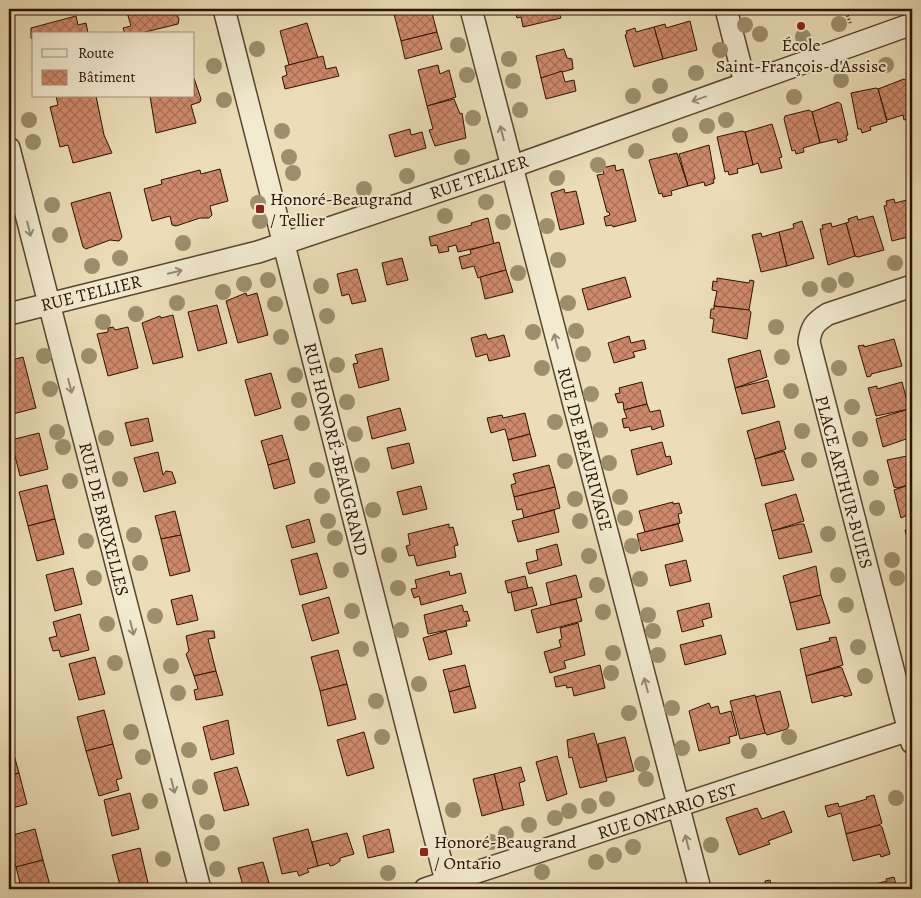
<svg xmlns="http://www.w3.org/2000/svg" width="921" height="898" font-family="Alegreya,serif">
	<defs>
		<pattern id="building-cross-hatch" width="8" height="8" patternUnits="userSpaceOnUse" patternTransform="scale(1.25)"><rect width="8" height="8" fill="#d0896c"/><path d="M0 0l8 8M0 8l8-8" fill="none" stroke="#a96f56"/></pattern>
	</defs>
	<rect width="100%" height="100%" fill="#eaddb7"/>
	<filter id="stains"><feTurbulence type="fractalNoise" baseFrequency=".004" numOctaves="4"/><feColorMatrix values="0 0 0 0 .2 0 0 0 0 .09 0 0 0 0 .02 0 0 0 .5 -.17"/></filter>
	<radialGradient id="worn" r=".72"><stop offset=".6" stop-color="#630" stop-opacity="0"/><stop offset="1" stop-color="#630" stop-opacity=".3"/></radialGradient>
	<!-- building -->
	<g fill="url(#building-cross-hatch)" stroke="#2b1101">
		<polygon points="126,9 174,9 179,19 178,24 137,34 125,34 123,28 131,26"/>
		<polygon points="414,9 431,9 437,32 401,41 394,14"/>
		<polygon points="519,9 564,9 564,11 559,13 561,18 523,27 521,17 517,18 515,11"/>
		<polygon points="76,16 78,25 86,23 88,33 34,34 34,40 31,38 31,28"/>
		<polygon points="690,21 697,50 663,59 654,27 665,24 666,28"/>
		<polygon points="307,23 318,58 289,65 280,31"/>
		<polygon points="654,27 663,59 634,67 625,35 627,34 626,31 635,28 636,32"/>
		<polygon points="437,32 442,49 405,59 401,41"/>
		<polygon points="564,49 567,58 572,59 573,69 541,78 536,56"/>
		<polygon points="323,56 326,69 336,67 339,76 285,89 282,77 287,75 285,66"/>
		<polygon points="438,65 440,74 449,70 456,97 427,106 418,70"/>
		<polygon points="562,71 565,82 574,80 576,91 546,99 541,78"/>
		<polygon points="194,78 201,99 200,102 191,105 196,123 156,133 150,96 194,96"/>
		<polygon points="904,79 907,81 912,103 912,117 904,120 903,115 887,120 878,89"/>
		<polygon points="876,88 878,89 887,122 870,127 871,130 862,133 861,129 858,129 851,93"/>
		<polygon points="56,96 96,96 104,135 112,153 73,163 68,145 60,147 50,107 58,105"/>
		<polygon points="454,99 460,114 462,113 466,138 435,146 429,130 433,129 427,106"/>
		<polygon points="838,102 841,104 848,135 846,136 847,140 838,143 837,139 820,143 812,112"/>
		<polygon points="809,110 812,112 820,143 803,148 804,152 796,154 795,150 792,151 784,119 785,116"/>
		<polygon points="772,124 782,157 779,158 782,168 761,173 758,163 753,165 745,132"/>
		<polygon points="410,129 411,135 422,132 426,148 395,157 389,135"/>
		<polygon points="742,131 745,132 753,165 737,169 738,173 729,175 728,171 725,172 717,137"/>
		<polygon points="709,145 715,179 713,179 714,183 705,186 704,182 688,186 679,154"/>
		<polygon points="677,153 688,186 671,191 672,195 663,197 662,193 659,194 649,160"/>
		<polygon points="615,165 616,171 623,169 636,221 613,227 612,225 606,226 604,217 610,215 609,212 607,212 597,175 604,174 602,168"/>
		<polygon points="220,169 228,201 210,206 212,215 209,218 200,218 176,226 172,225 170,216 152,221 144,189 162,184 161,180 200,170 201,174"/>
		<polygon points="564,189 565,193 576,191 584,224 560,230 551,193"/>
		<polygon points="110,192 122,237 119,241 110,240 86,249 83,247 71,203"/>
		<polygon points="894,199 895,203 911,199 912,236 892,241 884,206 887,205 886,201"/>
		<polygon points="857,216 858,220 873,216 884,250 858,257 855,256 846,223 849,222 848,219"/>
		<polygon points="488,218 494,244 458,252 456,245 448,247 449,251 439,253 437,245 431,246 429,237 472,225 471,223"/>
		<polygon points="802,221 814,258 787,266 779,232 794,228 793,224"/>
		<polygon points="831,223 832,227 846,223 855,256 828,265 820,229 823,229 822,225"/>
		<polygon points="779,232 787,266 761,272 752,235 761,233 762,237"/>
		<polygon points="499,242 506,270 478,278 474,266 462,269 459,257 471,254 470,250"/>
		<polygon points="402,258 408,280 387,285 382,263"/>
		<polygon points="357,269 366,301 352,304 349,294 342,296 337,274"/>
		<polygon points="506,270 513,292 485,299 480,277"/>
		<polygon points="625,277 631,297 588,310 582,289"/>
		<polygon points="717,278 749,283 750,280 754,281 749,310 714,306 717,291 712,290 713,281 717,282"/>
		<polygon points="246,293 247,296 257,293 268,335 238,343 226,301"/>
		<polygon points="217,305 227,343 198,351 188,312"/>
		<polygon points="714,306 749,310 751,312 747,339 712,332 714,319 710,318 711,309 714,309"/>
		<polygon points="173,315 183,357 153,364 142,323 160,316 161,318"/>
		<polygon points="113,327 115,330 128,327 138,368 108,376 97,334 108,332 108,328"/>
		<polygon points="486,334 488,339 504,335 510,356 489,361 487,354 476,357 471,338"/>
		<polygon points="629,336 631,343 644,340 646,349 633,352 635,357 614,363 608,343"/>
		<polygon points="894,339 902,366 871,374 871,376 867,377 858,346 864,345 864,347"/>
		<polygon points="382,348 389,380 359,388 353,364 358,363 355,355"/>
		<polygon points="760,350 767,377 735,388 728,359"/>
		<polygon points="9,357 11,357 12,360 23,357 36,408 9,415"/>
		<polygon points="271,373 281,408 255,416 245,380"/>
		<polygon points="764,381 768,380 775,407 742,414 735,388"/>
		<polygon points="642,382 647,404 624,410 623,402 618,403 615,394 620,393 619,388"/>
		<polygon points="902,382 909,409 876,416 868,388 877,386 877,389"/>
		<polygon points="647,404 650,412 660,410 664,426 652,430 651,426 630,431 629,427 624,428 622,419 627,418 624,410"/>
		<polygon points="400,408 406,430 372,439 367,417"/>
		<polygon points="909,409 912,422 912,437 883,447 876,419"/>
		<polygon points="525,413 530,434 508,440 505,429 491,433 487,418 502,415 503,418"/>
		<polygon points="148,418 153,441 131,446 125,423"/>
		<polygon points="779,421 786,449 755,459 747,431"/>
		<polygon points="39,433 48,469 20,476 11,440"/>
		<polygon points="530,434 536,456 513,461 508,440"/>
		<polygon points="282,435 289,459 268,465 261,441"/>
		<polygon points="662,442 666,457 670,456 672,464 637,475 631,450"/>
		<polygon points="409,443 414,463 392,469 387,448"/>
		<polygon points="784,451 794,480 762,486 755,459"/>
		<polygon points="158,452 163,475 166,471 172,472 176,483 144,492 134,458"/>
		<polygon points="912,455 912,484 897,488 894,487 887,460"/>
		<polygon points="289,459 295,483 274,489 268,465"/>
		<polygon points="549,465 555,487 514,497 511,485 516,483 513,474"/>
		<polygon points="912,484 912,513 901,518 894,490"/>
		<polygon points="47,485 55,519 28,526 19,492"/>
		<polygon points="421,486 427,509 403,515 397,492"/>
		<polygon points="555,487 560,508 524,518 522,509 517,510 514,497"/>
		<polygon points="796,494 804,521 772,531 765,504"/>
		<polygon points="673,502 673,504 679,503 682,513 678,514 680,523 645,532 639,511"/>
		<polygon points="554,510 559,532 518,542 512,521"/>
		<polygon points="175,511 181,535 161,539 155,516"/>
		<polygon points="55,519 64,554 37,561 28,526"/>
		<polygon points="309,519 315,542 292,548 286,526"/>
		<polygon points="449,524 449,528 453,527 458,545 454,546 456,557 417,566 414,555 409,556 406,546 410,545 408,534"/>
		<polygon points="678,524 683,541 641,551 637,534"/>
		<polygon points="800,524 804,524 812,552 779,559 772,531"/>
		<polygon points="912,529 912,558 905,530"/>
		<polygon points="181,535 190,571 170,576 161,539"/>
		<polygon points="557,544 562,565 529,574 526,563 538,560 536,550"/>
		<polygon points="317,553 327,588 300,595 291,560"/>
		<polygon points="686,560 691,581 670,586 665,565"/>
		<polygon points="816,566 821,595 790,603 783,576"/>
		<polygon points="73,568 82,604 55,611 46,575"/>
		<polygon points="449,571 450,576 461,573 466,593 421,605 419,596 414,598 411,589 417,588 415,580"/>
		<polygon points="576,575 582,597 551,605 546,583"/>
		<polygon points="525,576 528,588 508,593 505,581"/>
		<polygon points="532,587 537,605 515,611 511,592"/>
		<polygon points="192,595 198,620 177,625 171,600"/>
		<polygon points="821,595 830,623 797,630 790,603"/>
		<polygon points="329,597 339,633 312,641 302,605"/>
		<polygon points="576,599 582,621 537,633 531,610"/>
		<polygon points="709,603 712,617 702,620 704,626 682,632 677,611"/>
		<polygon points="462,605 464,612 467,611 470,621 466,621 467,626 428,634 424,615"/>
		<polygon points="80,614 89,650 61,657 59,650 53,651 49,638 57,636 53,622"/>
		<polygon points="578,623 585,655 564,661 566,668 550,673 544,652 561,647 559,640 562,639 560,628"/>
		<polygon points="206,631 214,631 215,638 208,639 216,671 194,676 186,654 189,651 186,636"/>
		<polygon points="446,631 452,654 429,660 423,638"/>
		<polygon points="721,635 726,654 685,665 680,645"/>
		<polygon points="836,637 843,665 806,676 800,649 830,641 829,638"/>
		<polygon points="338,650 347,684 320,691 311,657"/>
		<polygon points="95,657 105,694 79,700 69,664"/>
		<polygon points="465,665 470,686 449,692 443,670"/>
		<polygon points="600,665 605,688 574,696 572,687 567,688 566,685 556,687 554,677"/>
		<polygon points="840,667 842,668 852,695 844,697 843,695 812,703 806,676"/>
		<polygon points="216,671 223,695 196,700 194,690 198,689 194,676"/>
		<polygon points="347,684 356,719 328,726 320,691"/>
		<polygon points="470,686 476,708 454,713 449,692"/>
		<polygon points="780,691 789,726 787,729 767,735 765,733 755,697"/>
		<polygon points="755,695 765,733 740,739 730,701"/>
		<polygon points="709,703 711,708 718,706 720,714 731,711 737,735 729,737 730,743 699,751 689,711"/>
		<polygon points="104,710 113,744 86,751 77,717"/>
		<polygon points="228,720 234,754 211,760 203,727"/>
		<polygon points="364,732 374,768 347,776 337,740"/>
		<polygon points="594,733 607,781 580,788 572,757 569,758 567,740"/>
		<polygon points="625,737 634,771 606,778 598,744"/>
		<polygon points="11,744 19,773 9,776 9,745"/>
		<polygon points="113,744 122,778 116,780 119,790 99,796 86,751"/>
		<polygon points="557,756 567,794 547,801 536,762"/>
		<polygon points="237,767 249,805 224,811 214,773"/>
		<polygon points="521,767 525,781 519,783 524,805 503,810 494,774"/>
		<polygon points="19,773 27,804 9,809 9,776"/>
		<polygon points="494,774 503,810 482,816 473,779"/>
		<polygon points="130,793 139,829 112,836 104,800"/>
		<polygon points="874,795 882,823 879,825 846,834 841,813 828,817 825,806 838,803 839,807 867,799 866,797"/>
		<polygon points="757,808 762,819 784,811 792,832 768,841 770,844 739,855 726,818"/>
		<polygon points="879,825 882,827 890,854 881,857 880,854 853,861 846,834"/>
		<polygon points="35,829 43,860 16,867 11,852 9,852 9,836"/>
		<polygon points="308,829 318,866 307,869 309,872 299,876 297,871 282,874 273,838"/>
		<polygon points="389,829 394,852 368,858 363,836"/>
		<polygon points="347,833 354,854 340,858 340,861 334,865 330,866 329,863 318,866 312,842"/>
		<polygon points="140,848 148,883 146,884 147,889 121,889 112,855"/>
		<polygon points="43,860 51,889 16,889 15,885 20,883 16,867"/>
		<polygon points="263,862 269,883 244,889 238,868"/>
		<polygon points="894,877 897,889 864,889 864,887 887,881 886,879"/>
		<polygon points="770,880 771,884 775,883 776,889 749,889 766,885 765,881"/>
	</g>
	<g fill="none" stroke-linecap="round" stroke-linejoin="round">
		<!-- minor casing -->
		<g stroke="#5b442e" stroke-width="24">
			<g id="minor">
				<polyline points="224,9 448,889"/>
				<polyline points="471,9 700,889"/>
				<polyline points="726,9 745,83"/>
				<polyline points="9,148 200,889"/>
				<path d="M912 286 828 314C815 322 811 327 809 342L912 743"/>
				<polyline points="9,314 258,252 511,167 912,24"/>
				<polyline points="425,889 909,730"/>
			</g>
		</g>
		<!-- path -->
		<polyline stroke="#2b1101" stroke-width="3" stroke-dasharray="1 2.5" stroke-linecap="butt" points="845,9 851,25"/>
		<!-- minor -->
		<use href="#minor" stroke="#f1e9d0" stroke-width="21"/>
	</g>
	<!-- trees -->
	<g fill="#9d8e6d">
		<circle cx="839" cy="24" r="8"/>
		<circle cx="745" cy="25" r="8"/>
		<circle cx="760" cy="34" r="8"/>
		<circle cx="803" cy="37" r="8"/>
		<circle cx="458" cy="45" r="8"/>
		<circle cx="257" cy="49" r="8"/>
		<circle cx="720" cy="50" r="8"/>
		<circle cx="509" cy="59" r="8"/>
		<circle cx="886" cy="65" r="8"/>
		<circle cx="214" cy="66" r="8"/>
		<circle cx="696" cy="73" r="8"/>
		<circle cx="467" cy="75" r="8"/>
		<circle cx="841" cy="80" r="8"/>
		<circle cx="513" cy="81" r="8"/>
		<circle cx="660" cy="86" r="8"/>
		<circle cx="633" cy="96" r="8"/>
		<circle cx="794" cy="97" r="8"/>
		<circle cx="224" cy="100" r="8"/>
		<circle cx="520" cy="110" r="8"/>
		<circle cx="473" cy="118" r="8"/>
		<circle cx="29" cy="120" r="8"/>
		<circle cx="726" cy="120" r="8"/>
		<circle cx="707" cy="126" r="8"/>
		<circle cx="282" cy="131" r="8"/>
		<circle cx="680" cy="135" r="8"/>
		<circle cx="33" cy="142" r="8"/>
		<circle cx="636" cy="151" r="8"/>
		<circle cx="289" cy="157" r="8"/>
		<circle cx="462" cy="157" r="8"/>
		<circle cx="598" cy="165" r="8"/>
		<circle cx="293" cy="173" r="8"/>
		<circle cx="407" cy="176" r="8"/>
		<circle cx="557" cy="178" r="8"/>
		<circle cx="364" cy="189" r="8"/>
		<circle cx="486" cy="202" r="8"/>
		<circle cx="258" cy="203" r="8"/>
		<circle cx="52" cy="205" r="8"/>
		<circle cx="445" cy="216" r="8"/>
		<circle cx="260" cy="221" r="8"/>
		<circle cx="503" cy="222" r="8"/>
		<circle cx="547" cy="226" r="8"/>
		<circle cx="60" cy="235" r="8"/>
		<circle cx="183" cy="243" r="8"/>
		<circle cx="120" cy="258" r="8"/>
		<circle cx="558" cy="260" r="8"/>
		<circle cx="895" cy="263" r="8"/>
		<circle cx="92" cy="266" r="8"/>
		<circle cx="518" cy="273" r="8"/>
		<circle cx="268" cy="280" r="8"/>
		<circle cx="846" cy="280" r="8"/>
		<circle cx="244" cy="284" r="8"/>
		<circle cx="829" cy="285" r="8"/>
		<circle cx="321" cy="286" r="8"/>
		<circle cx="810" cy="289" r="8"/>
		<circle cx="223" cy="292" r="8"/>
		<circle cx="177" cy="303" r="8"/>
		<circle cx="568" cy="303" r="8"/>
		<circle cx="275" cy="304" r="8"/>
		<circle cx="136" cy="314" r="8"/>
		<circle cx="327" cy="316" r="8"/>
		<circle cx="103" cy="322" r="8"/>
		<circle cx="776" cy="327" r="8"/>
		<circle cx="576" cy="331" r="8"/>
		<circle cx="533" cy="332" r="8"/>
		<circle cx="281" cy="337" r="8"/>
		<circle cx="583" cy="354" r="8"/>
		<circle cx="44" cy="356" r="8"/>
		<circle cx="89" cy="356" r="8"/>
		<circle cx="782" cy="357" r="8"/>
		<circle cx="337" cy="365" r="8"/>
		<circle cx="542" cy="368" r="8"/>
		<circle cx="839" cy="368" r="8"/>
		<circle cx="295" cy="375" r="8"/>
		<circle cx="50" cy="389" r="8"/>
		<circle cx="791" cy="391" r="8"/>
		<circle cx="591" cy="394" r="8"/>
		<circle cx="299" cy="400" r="8"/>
		<circle cx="347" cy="402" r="8"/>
		<circle cx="852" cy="407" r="8"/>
		<circle cx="555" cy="422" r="8"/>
		<circle cx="302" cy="423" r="8"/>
		<circle cx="600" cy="430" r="8"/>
		<circle cx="802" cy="431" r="8"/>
		<circle cx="57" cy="432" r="8"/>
		<circle cx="355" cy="434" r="8"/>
		<circle cx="106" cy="438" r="8"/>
		<circle cx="860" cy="439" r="8"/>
		<circle cx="63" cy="447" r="8"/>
		<circle cx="809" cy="460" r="8"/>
		<circle cx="565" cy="461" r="8"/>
		<circle cx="609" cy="463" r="8"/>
		<circle cx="362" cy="465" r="8"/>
		<circle cx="317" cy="470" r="8"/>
		<circle cx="871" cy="478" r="8"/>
		<circle cx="120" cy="479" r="8"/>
		<circle cx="70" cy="481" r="8"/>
		<circle cx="322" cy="496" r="8"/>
		<circle cx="620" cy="497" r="8"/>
		<circle cx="575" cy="499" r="8"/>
		<circle cx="877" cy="508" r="8"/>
		<circle cx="373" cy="510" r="8"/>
		<circle cx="625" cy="518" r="8"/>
		<circle cx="328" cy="521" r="8"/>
		<circle cx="580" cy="521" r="8"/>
		<circle cx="828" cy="534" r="8"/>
		<circle cx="134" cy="535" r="8"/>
		<circle cx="335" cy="538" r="8"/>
		<circle cx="86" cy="541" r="8"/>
		<circle cx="632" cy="546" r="8"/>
		<circle cx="389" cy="555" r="8"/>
		<circle cx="589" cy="556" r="8"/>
		<circle cx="892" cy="560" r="8"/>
		<circle cx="140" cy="563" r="8"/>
		<circle cx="341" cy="570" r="8"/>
		<circle cx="838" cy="575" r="8"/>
		<circle cx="94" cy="578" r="8"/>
		<circle cx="897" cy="578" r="8"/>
		<circle cx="640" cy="579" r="8"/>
		<circle cx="597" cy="585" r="8"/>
		<circle cx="398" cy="588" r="8"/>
		<circle cx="846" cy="605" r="8"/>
		<circle cx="352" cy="611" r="8"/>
		<circle cx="603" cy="612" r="8"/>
		<circle cx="648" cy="615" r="8"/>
		<circle cx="155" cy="616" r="8"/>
		<circle cx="107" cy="624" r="8"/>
		<circle cx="401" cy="630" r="8"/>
		<circle cx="653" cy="631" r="8"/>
		<circle cx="858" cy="647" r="8"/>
		<circle cx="361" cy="649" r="8"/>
		<circle cx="613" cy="653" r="8"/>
		<circle cx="658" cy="655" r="8"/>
		<circle cx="115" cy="663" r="8"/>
		<circle cx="171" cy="666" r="8"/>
		<circle cx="611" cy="673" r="8"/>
		<circle cx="865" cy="676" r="8"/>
		<circle cx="419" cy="684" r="8"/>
		<circle cx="178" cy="693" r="8"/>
		<circle cx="376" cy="701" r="8"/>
		<circle cx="672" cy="708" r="8"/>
		<circle cx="629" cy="713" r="8"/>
		<circle cx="131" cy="732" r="8"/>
		<circle cx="382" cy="737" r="8"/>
		<circle cx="789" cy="737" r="8"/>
		<circle cx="682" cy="748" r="8"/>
		<circle cx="189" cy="750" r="8"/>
		<circle cx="749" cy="751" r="8"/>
		<circle cx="143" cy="757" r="8"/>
		<circle cx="642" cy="764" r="8"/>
		<circle cx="646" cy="779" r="8"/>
		<circle cx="200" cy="787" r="8"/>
		<circle cx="896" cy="798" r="8"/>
		<circle cx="607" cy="799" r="8"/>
		<circle cx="150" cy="801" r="8"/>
		<circle cx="589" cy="806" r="8"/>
		<circle cx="453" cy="810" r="8"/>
		<circle cx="569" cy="811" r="8"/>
		<circle cx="555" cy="818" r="8"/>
		<circle cx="207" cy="822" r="8"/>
		<circle cx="529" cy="825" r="8"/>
		<circle cx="506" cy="834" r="8"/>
		<circle cx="491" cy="842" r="8"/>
		<circle cx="212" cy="843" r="8"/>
		<circle cx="711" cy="845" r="8"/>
		<circle cx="633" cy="847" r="8"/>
		<circle cx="614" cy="855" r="8"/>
		<circle cx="163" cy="859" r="8"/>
		<circle cx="596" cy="862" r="8"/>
		<circle cx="217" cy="869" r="8"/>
		<circle cx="542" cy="872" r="8"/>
		<circle cx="388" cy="873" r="8"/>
	</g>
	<!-- one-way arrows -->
	<defs><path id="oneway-shaft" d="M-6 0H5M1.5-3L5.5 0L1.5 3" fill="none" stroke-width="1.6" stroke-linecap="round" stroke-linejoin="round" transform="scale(1.25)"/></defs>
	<g stroke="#988873">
		<use href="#oneway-shaft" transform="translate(699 99) rotate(160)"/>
		<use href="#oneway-shaft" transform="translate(502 133) rotate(-104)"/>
		<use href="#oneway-shaft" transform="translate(29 229) rotate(76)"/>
		<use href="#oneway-shaft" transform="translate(175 272) rotate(-14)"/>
		<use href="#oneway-shaft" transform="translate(556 341) rotate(-105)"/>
		<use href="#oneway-shaft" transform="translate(70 386) rotate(76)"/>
		<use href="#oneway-shaft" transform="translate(132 628) rotate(76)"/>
		<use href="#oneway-shaft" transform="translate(646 685) rotate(-105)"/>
		<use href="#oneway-shaft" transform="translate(173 786) rotate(76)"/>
		<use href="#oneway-shaft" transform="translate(687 842) rotate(-104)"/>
	</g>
	<!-- markers -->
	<g fill="#8f2418" stroke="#f1e9d0" stroke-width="2">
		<circle cx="801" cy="26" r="5"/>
		<rect x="255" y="204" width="10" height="10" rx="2.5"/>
		<rect x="419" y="847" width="10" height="10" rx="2.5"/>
	</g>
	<g text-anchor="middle" stroke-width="4" stroke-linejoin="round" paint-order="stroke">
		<!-- poi labels -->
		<g font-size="18" fill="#2b1101" stroke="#f1e9d0" text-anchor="start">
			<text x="801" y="51" text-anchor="middle">École<tspan x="801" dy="21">Saint-François-d'Assise</tspan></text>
			<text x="270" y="205">Honoré-Beaugrand<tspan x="270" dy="21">/ Tellier</tspan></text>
			<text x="434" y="848">Honoré-Beaugrand<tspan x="434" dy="21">/ Ontario</tspan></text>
		</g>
		<!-- street labels -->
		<g font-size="18" fill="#2b1101" stroke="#f1e9d0">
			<text transform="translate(479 177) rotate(-19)" y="6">RUE TELLIER</text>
			<text transform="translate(91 293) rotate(-14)" y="6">RUE TELLIER</text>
			<text transform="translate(336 449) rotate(76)" y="6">RUE HONORÉ-BEAUGRAND</text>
			<text transform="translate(585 449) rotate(75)" y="6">RUE DE BEAURIVAGE</text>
			<text transform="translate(844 482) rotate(75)" y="6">PLACE ARTHUR-BUIES</text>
			<text transform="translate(104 519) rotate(76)" y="6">RUE DE BRUXELLES</text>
			<text transform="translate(667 811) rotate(-18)" y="6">RUE ONTARIO EST</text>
		</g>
	</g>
	<!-- margin -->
	<rect width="921" height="898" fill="none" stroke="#eaddb7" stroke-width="30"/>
	<rect x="10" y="10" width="901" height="878" fill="none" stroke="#2b1101" stroke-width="2.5"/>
	<rect x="15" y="15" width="891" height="868" fill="none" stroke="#2b1101"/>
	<!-- legend -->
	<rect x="32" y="32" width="162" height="65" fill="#f1e9d0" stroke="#a2937d"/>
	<rect x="42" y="49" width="25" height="8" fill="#f1e9d0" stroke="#a2937d"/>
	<text x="78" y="58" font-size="15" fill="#2b1101">Route</text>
	<rect x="42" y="70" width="25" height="15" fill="url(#building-cross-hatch)" stroke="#a2937d"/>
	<text x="78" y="82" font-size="15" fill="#2b1101">Bâtiment</text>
	<rect width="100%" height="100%" filter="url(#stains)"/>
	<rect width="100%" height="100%" fill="url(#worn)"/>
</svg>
